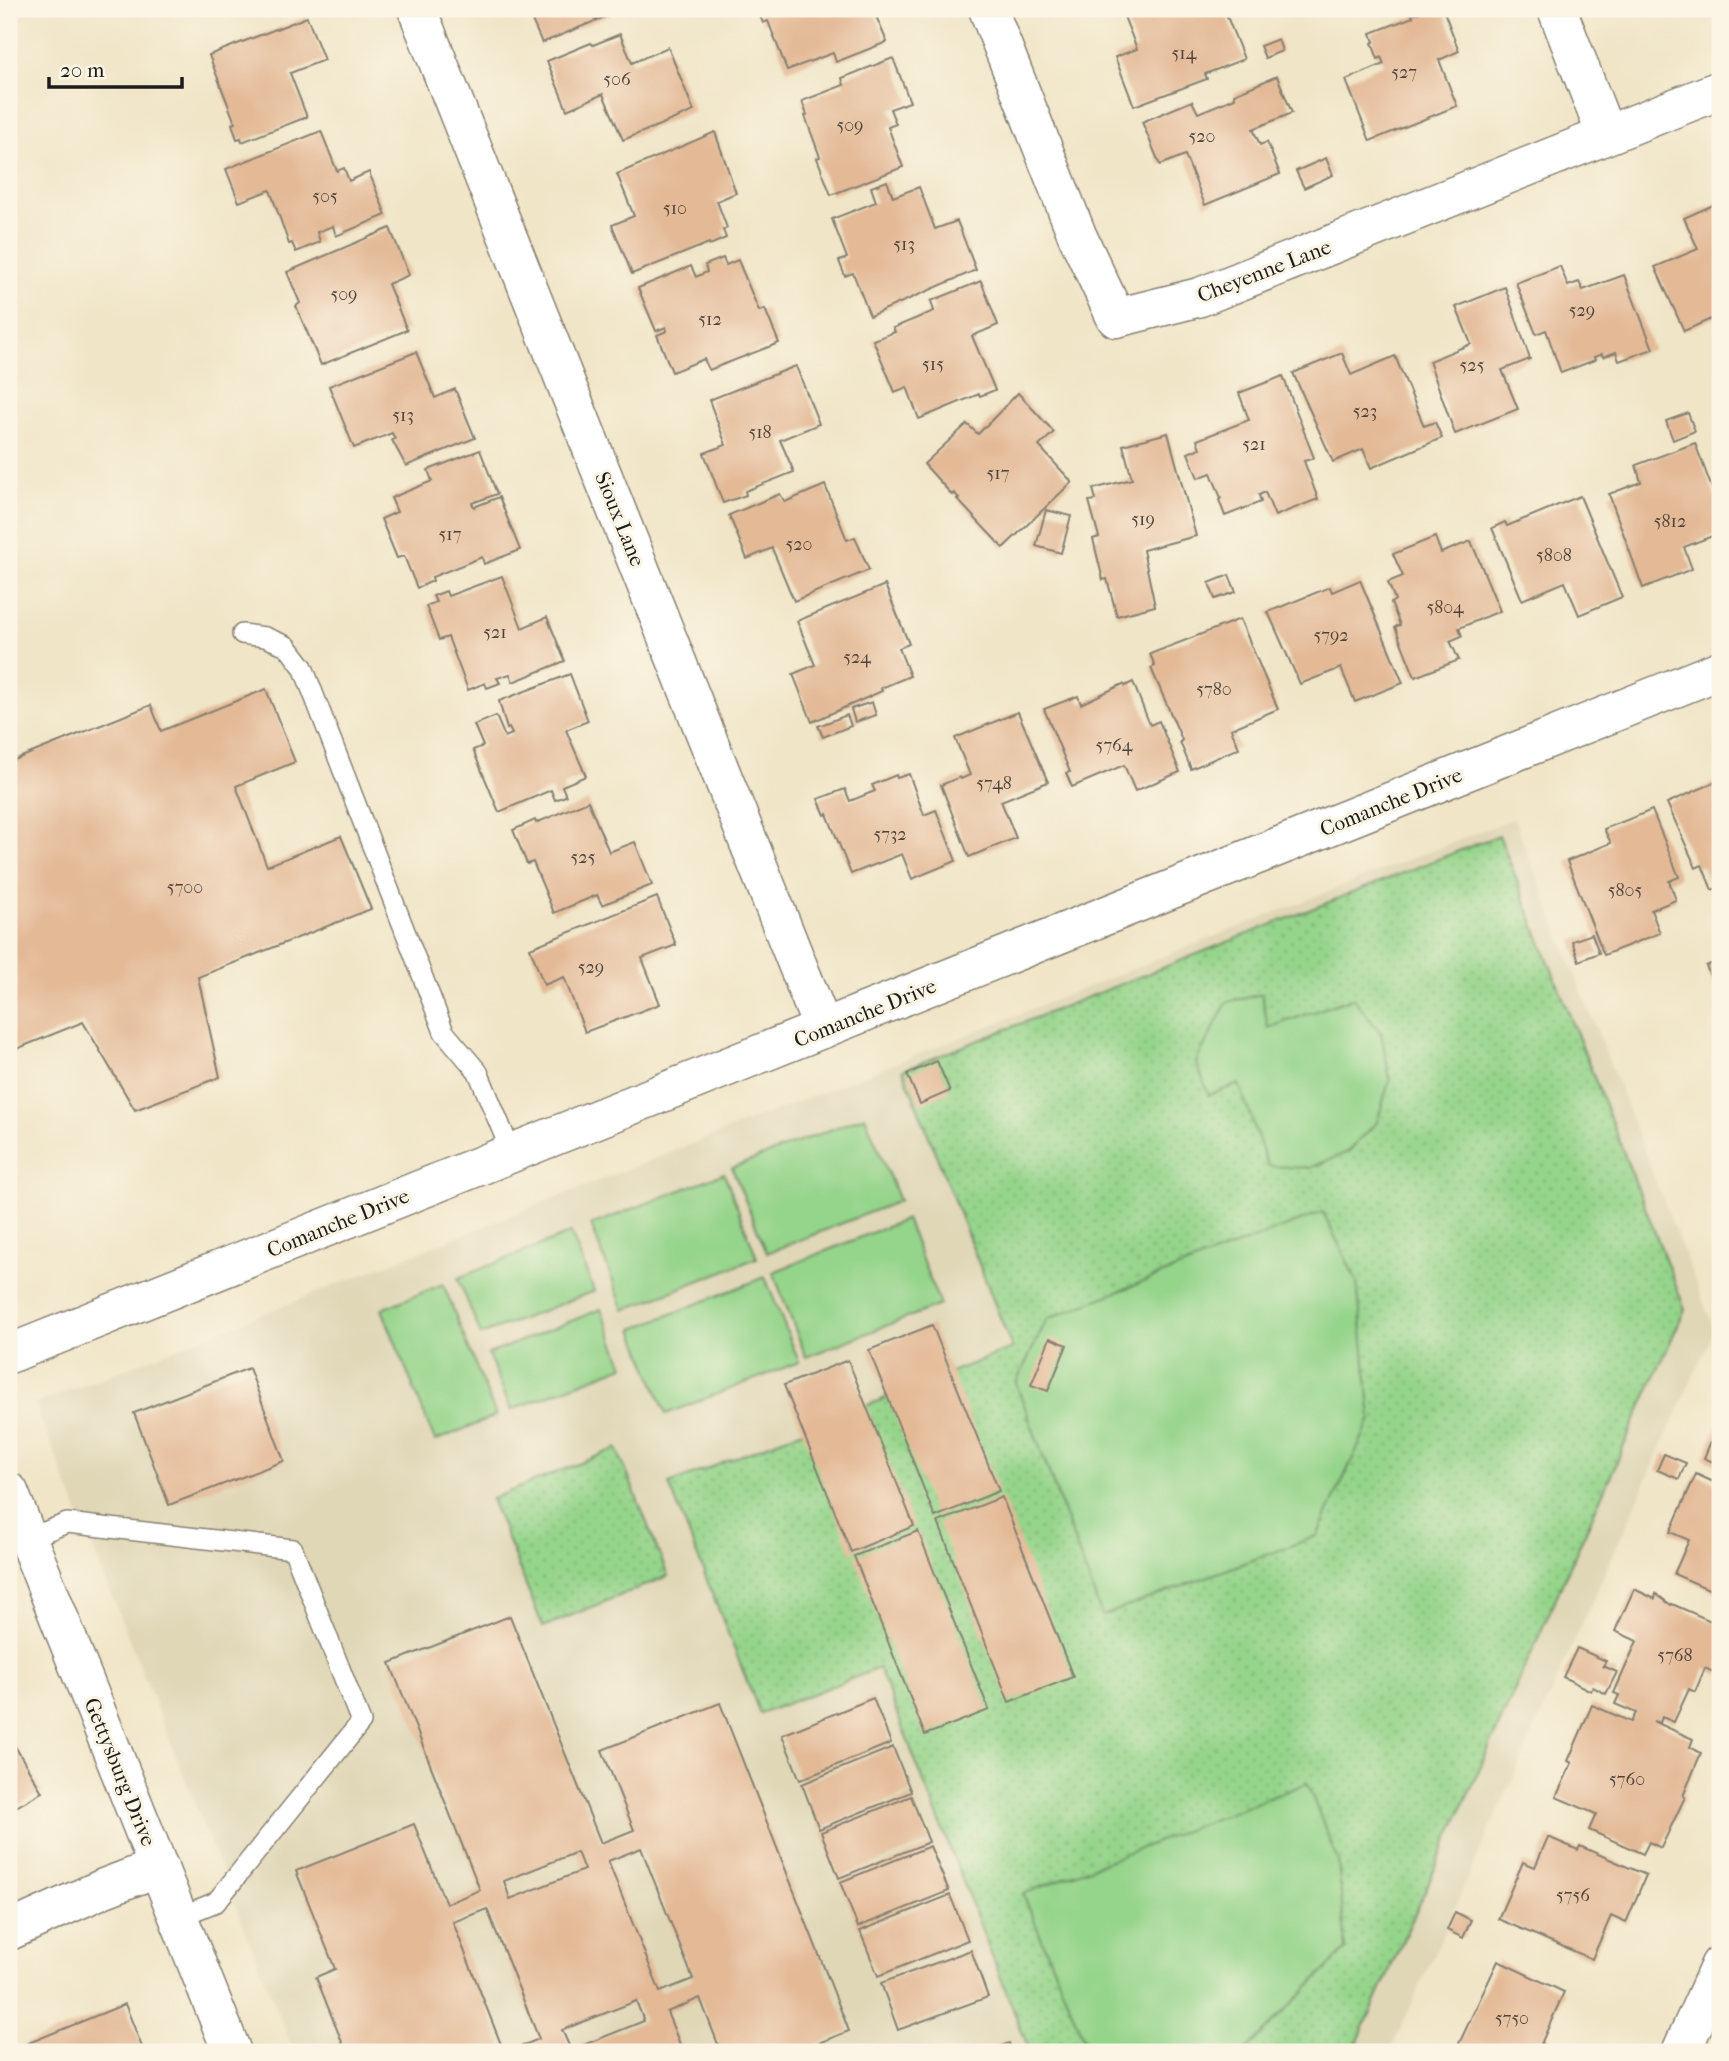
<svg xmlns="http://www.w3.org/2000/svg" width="1729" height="2061" font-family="'IM FELL French Canon',serif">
	<defs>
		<pattern id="grass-dots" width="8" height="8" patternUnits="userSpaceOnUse" patternTransform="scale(1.75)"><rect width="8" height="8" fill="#95d48b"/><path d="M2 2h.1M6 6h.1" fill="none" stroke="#80b577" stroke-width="1.8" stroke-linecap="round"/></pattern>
	</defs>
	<rect width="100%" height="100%" fill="#fcf5e5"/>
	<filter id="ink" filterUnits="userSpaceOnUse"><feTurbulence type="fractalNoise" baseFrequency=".0143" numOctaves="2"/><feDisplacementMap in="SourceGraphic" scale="14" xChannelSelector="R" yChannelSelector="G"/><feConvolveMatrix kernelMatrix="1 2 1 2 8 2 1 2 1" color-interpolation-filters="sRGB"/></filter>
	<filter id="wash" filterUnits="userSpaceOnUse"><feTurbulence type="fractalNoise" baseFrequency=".00686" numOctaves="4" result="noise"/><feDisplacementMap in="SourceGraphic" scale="28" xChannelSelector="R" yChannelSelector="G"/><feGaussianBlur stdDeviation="1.57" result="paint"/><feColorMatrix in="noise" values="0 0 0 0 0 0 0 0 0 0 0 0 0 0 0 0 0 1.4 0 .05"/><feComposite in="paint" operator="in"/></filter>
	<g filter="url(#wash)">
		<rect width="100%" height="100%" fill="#f0e5c7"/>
		<!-- built -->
		<polygon fill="#e0d7b7" points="1514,818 1714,1330 1390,2052 294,2052 35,1404"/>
		<!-- grass -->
		<g fill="url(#grass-dots)" stroke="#587854" stroke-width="2">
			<polygon points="1499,835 1685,1309 1353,2052 1030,2052 879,1668 760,1714 669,1484 1012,1348 903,1070"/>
			<polygon points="617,1448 668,1576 543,1627 491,1499"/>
		</g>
		<!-- pitch -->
		<g fill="#95d48b" stroke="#587854" stroke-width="2">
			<polygon points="1262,994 1268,1028 1353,998 1381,1033 1390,1078 1377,1122 1348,1152 1309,1168 1268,1166 1239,1084 1209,1095 1196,1062 1227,1002"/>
			<polygon points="865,1116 899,1201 767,1253 732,1168"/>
			<polygon points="724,1173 757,1258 624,1310 591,1225"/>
			<polygon points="1323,1212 1357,1282 1371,1419 1317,1536 1102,1616 1016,1383 1047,1319"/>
			<polygon points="906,1219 940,1305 806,1357 773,1272"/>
			<polygon points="571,1233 594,1291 481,1335 458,1278"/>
			<polygon points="765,1277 799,1362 666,1414 633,1329"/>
			<polygon points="443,1284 496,1416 435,1441 382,1309"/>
			<polygon points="601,1309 624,1366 511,1410 488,1354"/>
			<polygon points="1307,1783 1338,1861 1346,1949 1244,2052 1089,2052 1023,1894"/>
		</g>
		<g id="blocks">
			<!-- building -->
			<g fill="#e3b996" fill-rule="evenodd">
				<polygon points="527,9 624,9 542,43"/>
				<polygon points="757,9 873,9 887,42 836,62 833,53 787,70 768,21 763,23"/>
				<polygon points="1121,9 1224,9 1244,59 1205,74 1207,79 1134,106 1115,57 1137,49"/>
				<polygon points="1426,9 1443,9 1459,51 1439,60 1457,106 1370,141 1346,80 1384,64 1381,57 1378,59 1372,43 1374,42 1371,33 1413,17 1412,15"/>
				<polygon points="307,17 324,60 290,73 307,117 242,142 241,138 237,139 232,124 235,123 209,55"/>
				<polygon points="620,34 632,63 668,47 694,111 623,140 603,94 567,110 547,61 591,43 593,45"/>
				<polygon points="1278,39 1282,51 1265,58 1260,46"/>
				<polygon points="893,58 910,102 890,109 896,124 888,127 903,167 831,195 817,158 820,157 805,116 807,115 802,101 844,85 842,78"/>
				<polygon points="1277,76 1292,113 1253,129 1260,145 1267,142 1280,174 1205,205 1185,155 1160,165 1142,122 1192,101 1198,113 1235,98 1234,94"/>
				<polygon points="321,131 337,171 344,168 349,181 369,172 386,215 336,236 333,226 317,232 320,242 296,252 292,243 289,244 270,190 239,202 226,169"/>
				<polygon points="715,132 736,193 717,201 727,228 723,230 726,238 710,245 709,243 632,274 612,225 634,216 617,174"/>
				<polygon points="1326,158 1333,175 1304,188 1296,171"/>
				<polygon points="887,181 893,197 919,187 935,229 957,221 976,270 870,316 853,273 845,276 839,261 847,258 832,219 876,202 871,187"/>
				<polygon points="1720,202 1720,315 1684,331 1655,267 1698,249 1684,218"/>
				<polygon points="390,228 409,275 388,284 407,330 321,365 296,306 300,303 287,272"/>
				<polygon points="723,258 726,265 738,260 759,311 765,309 779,343 709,370 704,359 672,372 657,335 667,331 666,327 656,331 638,288 691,266 696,277 707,272 705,265"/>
				<polygon points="1560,266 1568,286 1579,282 1583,290 1624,275 1653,349 1619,361 1616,352 1603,357 1602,354 1594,357 1595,360 1561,373 1546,330 1536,334 1516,283"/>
				<polygon points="981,281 998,325 972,336 995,390 980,396 979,394 919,419 907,387 895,392 873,340 895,332 893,328 934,311 931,301"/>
				<polygon points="1505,287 1530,359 1502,370 1518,409 1455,434 1429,361 1471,344 1456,307"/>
				<polygon points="416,352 435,398 455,389 475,438 406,466 392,440 395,439 392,433 354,448 329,386"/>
				<polygon points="1342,353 1351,375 1395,356 1424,426 1435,422 1442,438 1371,468 1363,449 1333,462 1293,373"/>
				<polygon points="796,366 819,424 780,440 794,472 745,491 746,495 723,503 704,453 726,445 709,400"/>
				<polygon points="1283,376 1314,458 1304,461 1318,499 1275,516 1265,492 1259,495 1261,502 1225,516 1219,500 1221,498 1211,473 1198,478 1188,453 1200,448 1197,440 1249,420 1239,393"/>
				<polygon points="1018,393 1054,432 1039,446 1072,482 1003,548 957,499 959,498 954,493 952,495 924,464 967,424 978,434"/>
				<polygon points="1688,413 1695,431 1673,440 1666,421"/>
				<polygon points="1168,433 1196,536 1143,550 1155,606 1117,616 1107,579 1103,580 1093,539 1099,537 1089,501 1096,500 1093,489 1132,479 1123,445"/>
				<polygon points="1695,443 1720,510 1720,533 1684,547 1692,569 1643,588 1609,494 1641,482 1636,465"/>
				<polygon points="480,450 497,494 472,503 474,507 499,497 520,550 484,564 482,557 432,577 433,581 417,588 404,556 397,558 381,519 397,512 391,498 432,481 428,470"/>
				<polygon points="825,485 847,540 855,537 869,570 794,601 772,548 747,559 729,515 780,494 785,502"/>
				<polygon points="1580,496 1622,597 1579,615 1565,582 1522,600 1492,528 1505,522 1507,526"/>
				<polygon points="1046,510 1071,516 1061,553 1036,546"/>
				<polygon points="1435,537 1441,553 1471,541 1500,611 1459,628 1462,636 1450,641 1459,660 1415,677 1395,627 1400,625 1391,603 1395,600 1388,582 1403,576 1393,554"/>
				<polygon points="1229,575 1236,592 1215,599 1209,583"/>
				<polygon points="502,576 522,628 547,617 565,661 513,682 510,674 497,678 500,683 487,688 485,683 468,690 448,637 439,640 426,606 436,602 433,596 446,591 448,596"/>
				<polygon points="1360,580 1403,683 1355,702 1341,668 1300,684 1268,612 1330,587 1332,592"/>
				<polygon points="885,585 909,644 899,648 910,676 881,688 882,691 812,722 793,674 815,665 797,621"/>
				<polygon points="1240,619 1278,709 1231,729 1239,748 1191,769 1180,742 1182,740 1180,735 1151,668 1155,666 1150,654"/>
				<polygon points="570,674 588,721 566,730 586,776 562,786 566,796 555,800 551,790 499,812 473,750 483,746 474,725 496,716 505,737 512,734 509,728 507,729 499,701"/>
				<polygon points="1133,682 1150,725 1159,721 1180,772 1135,791 1124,765 1072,787 1066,773 1070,772 1044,709 1078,696 1081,704 1123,684 1125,686"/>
				<polygon points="266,689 295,762 236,786 267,866 341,836 371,909 198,977 220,1077 135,1110 83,1022 9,1052 9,762 151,705 161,731"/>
				<polygon points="872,702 876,715 855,722 851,709"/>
				<polygon points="1018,712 1048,782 1001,801 1016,838 969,857 941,785 960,777 961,779 970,775 955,738"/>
				<polygon points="847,715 851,726 823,737 818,726"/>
				<polygon points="909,774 924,815 936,810 956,861 912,879 902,854 851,874 827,814 825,815 818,799 845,789 850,801 875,791 872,785 896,775 897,778"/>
				<polygon points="1718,781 1720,787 1720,887 1712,890 1702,865 1696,868 1667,803"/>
				<polygon points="588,801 609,852 635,842 652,885 602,905 597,895 554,913 533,862 527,864 513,830 535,820 536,823"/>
				<polygon points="1652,810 1679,877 1669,881 1676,900 1651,910 1660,933 1604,955 1567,861 1611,843 1604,829"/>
				<polygon points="657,897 676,945 642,958 660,1004 585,1032 564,977 544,985 530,948"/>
				<polygon points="1592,934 1599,953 1579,961 1572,941"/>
				<polygon points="1720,960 1720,983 1714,985 1706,966"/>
				<polygon points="937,1061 950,1091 920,1104 907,1074"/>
				<polygon points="932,1325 999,1491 935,1517 869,1350"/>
				<polygon points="1050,1338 1067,1345 1048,1391 1031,1385"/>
				<polygon points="848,1360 914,1526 851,1552 784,1385"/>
				<polygon points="249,1368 284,1461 169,1505 134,1413"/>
				<polygon points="1720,1419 1720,1465 1704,1458"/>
				<polygon points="1664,1454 1686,1463 1679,1479 1657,1470"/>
				<polygon points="1696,1474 1720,1485 1720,1594 1674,1574 1689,1540 1670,1532"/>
				<polygon points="1002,1497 1073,1677 1009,1702 938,1522"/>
				<polygon points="918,1531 989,1710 925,1735 854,1556"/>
				<polygon points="1634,1589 1655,1599 1656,1594 1671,1605 1672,1604 1713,1622 1714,1619 1720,1622 1720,1675 1705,1668 1695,1692 1689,1689 1674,1722 1662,1717 1660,1723 1653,1721 1693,1739 1690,1747 1701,1753 1683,1796 1685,1797 1661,1848 1649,1842 1643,1854 1589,1830 1596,1814 1556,1797 1572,1763 1568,1761 1592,1705 1631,1722 1636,1713 1615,1704 1619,1695 1614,1693 1637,1641 1615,1631"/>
				<path d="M510 1616 601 1843 634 1830 602 1750 720 1703 849 2031 796 2052H721L700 1998 667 2012 683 2052H507L539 2039 487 1909 453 1922 504 2052H346L316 1977 335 1969 296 1871 414 1824 446 1904 480 1890 390 1663ZM641 1848 693 1979 660 1992 608 1861ZM577 1852 584 1870 510 1899 504 1881ZM636 2001 644 2021 571 2050 562 2030Z"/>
				<polygon points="1577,1648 1606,1661 1603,1666 1617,1672 1606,1694 1593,1687 1591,1691 1563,1677"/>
				<polygon points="873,1698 891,1743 800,1780 782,1735"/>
				<polygon points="9,1736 42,1792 9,1811"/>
				<polygon points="893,1747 911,1792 819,1829 802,1784"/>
				<polygon points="911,1796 929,1842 839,1878 821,1832"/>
				<polygon points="1548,1837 1578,1850 1580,1846 1646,1875 1626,1923 1611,1916 1592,1959 1498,1919 1523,1862 1535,1867"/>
				<polygon points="930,1846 949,1891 858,1927 840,1882"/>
				<polygon points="950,1895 968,1940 878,1976 860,1931"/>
				<polygon points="1455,1912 1471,1920 1463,1938 1447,1930"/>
				<polygon points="971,1950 988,1997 898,2030 881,1983"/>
				<polygon points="1498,1961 1564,1992 1541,2044 1559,2052 1455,2052"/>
				<polygon points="125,2004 144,2052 29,2052 26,2044"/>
				<polygon points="1009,2043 1012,2052 986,2052"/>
			</g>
		</g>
	</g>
	<g filter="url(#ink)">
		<use href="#blocks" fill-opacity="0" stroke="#868072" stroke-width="2"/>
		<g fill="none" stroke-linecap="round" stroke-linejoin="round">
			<!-- service casing -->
			<g stroke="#868072" stroke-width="22">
				<g id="service">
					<polyline points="242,634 265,637 287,646 303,667 444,1032 478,1072 512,1154"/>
					<polyline points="27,1539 67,1523 293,1549 361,1722 216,1902 179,1917"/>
				</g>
			</g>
			<!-- minor casing -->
			<g stroke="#868072" stroke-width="41">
				<g id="minor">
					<polyline points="417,9 823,1029"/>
					<polyline points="988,9 1077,235 1116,318 1200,297 1720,90"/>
					<polyline points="1557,9 1606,135"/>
					<polyline points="9,1354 1720,670"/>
					<polyline points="9,1492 232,2052"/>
					<polyline points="9,1931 104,1888 159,1867"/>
					<polyline points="1681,2052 1720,1965"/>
				</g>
			</g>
			<!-- service -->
			<use href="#service" stroke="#fff" stroke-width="19"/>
			<!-- minor -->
			<use href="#minor" stroke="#fff" stroke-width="38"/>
		</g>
	</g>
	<g text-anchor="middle" stroke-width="6" stroke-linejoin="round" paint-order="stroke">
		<!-- number labels -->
		<g font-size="18" fill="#4e433a">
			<text x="1184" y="59">514</text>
			<text x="1404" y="78">527</text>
			<text x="617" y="85">506</text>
			<text x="850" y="131">509</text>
			<text x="1202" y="142">520</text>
			<text x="325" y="202">505</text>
			<text x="675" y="214">510</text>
			<text x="904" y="250">513</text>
			<text x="344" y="300">509</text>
			<text x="1582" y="316">529</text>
			<text x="710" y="325">512</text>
			<text x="933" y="370">515</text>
			<text x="1472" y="371">525</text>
			<text x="1365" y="417">523</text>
			<text x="403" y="421">513</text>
			<text x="760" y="438">518</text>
			<text x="1254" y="450">521</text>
			<text x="998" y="479">517</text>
			<text x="1143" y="525">519</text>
			<text x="1670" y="527">5812</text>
			<text x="450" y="540">517</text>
			<text x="799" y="550">520</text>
			<text x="1554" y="561">5808</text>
			<text x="1445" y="613">5804</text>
			<text x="495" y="638">521</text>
			<text x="1331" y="641">5792</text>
			<text x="857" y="663">524</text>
			<text x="1214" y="695">5780</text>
			<text x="1114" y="751">5764</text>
			<text x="994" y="789">5748</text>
			<text x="890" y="840">5732</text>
			<text x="583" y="863">525</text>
			<text x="185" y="893">5700</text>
			<text x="1625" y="896">5805</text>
			<text x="591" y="973">529</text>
			<text x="1675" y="1661">5768</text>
			<text x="1627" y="1785">5760</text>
			<text x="1573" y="1901">5756</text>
			<text x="1512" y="2024">5750</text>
		</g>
		<!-- street labels -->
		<g font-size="21" fill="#1c1c1c" stroke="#fcf5e5">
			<text transform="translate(1264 271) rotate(-21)" y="7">Cheyenne Lane</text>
			<text transform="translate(620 519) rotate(68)" y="7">Sioux Lane</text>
			<text transform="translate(1391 802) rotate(-22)" y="7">Comanche Drive</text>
			<text transform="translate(865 1013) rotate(-22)" y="7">Comanche Drive</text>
			<text transform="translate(338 1223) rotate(-22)" y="7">Comanche Drive</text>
			<text transform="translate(120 1772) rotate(68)" y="7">Gettysburg Drive</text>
		</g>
	</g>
	<!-- margin -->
	<rect width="1729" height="2061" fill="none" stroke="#fcf5e5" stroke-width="35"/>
	<!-- scale -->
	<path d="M49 77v10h133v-10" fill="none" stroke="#1c1c1c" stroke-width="3.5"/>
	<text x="60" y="77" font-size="21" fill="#1c1c1c" stroke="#fcf5e5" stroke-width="5" paint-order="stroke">20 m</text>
</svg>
